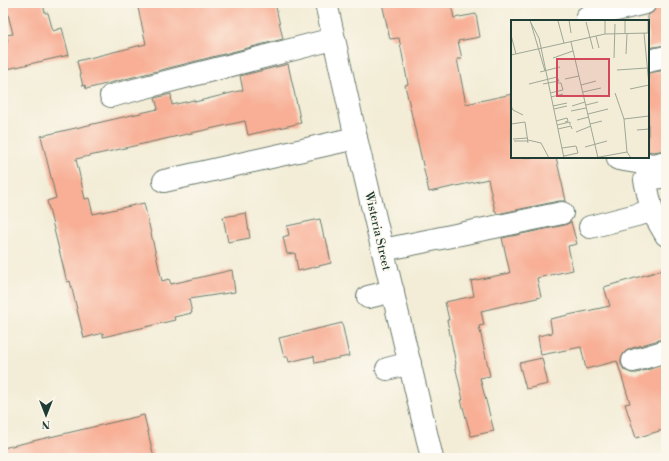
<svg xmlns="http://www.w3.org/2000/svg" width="669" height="461" font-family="'Libre Bodoni',serif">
	<rect width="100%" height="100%" fill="#fbf7ec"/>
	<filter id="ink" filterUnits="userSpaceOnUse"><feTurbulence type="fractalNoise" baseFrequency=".025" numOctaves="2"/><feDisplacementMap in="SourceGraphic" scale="8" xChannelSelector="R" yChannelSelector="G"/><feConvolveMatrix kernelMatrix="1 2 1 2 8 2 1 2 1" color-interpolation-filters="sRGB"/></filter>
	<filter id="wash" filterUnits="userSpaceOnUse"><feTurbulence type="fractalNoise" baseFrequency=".012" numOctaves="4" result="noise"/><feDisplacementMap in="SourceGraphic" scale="16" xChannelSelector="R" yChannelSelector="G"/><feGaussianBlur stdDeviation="0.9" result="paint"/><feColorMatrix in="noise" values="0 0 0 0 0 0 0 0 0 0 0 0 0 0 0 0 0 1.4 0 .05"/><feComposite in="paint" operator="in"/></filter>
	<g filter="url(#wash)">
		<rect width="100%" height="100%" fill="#f3edd7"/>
		<g id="blocks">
			<!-- building -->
			<g fill="#f8af95">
				<polygon points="5,3 43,3 45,13 48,13 53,31 62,28 69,55 3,70 3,44 8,42 6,35 13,34"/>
				<polygon points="137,3 275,3 283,39 86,89 85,85 83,86 77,61 146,44"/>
				<polygon points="382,3 451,3 454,18 476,14 480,37 458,41 462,59 457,59 466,104 512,94 512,157 556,157 566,201 559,201 497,214 496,211 495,211 488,179 429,192 405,85 408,84 399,38 390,39"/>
				<polygon points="666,5 666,45 648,48 648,15 653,12 656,7"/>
				<polygon points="288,64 301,123 248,135 245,121 76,159 85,199 89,198 93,214 144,203 162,281 169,279 171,284 232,270 235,292 189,299 192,313 174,317 175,320 103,337 103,333 84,338 70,281 67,282 47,201 56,198 41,136 158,109 155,98 171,94 172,105 194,100 195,102 243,90 240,76"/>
				<polygon points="666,70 666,150 653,152 648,151 648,73"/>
				<polygon points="246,213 250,238 228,242 223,217"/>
				<polygon points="320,219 324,238 326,238 331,263 298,271 295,253 287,254 283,237 289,235 287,226"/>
				<polygon points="571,222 577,244 568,246 573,270 537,278 541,297 481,311 484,325 479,326 490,376 480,378 494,431 471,436 461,400 463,400 455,365 456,364 447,320 449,320 445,302 474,296 471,281 510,273 502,238 565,225"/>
				<polygon points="666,269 666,339 662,339 629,349 624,353 621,359 621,364 624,370 631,373 637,373 666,364 666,429 636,438 625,404 630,403 617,361 586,369 581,347 541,355 538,336 552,333 550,319 610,306 604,287"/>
				<polygon points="342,323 349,356 315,363 314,356 289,362 288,357 284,357 279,338"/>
				<polygon points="542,358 548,384 526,389 519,363"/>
				<polygon points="144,415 154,458 3,458 3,448"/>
			</g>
		</g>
	</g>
	<g filter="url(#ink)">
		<use href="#blocks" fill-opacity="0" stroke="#697b6d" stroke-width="1"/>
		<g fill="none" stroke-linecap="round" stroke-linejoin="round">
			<!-- minor casing -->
			<g stroke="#697b6d" stroke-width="24">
				<g id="minor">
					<polyline points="326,3 356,138 432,458"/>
					<polyline points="587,17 645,3"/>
					<polyline points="648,61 666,57"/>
					<polyline points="111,96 333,39"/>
					<polyline points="618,157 618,159 654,165 666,162"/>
					<polyline points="666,176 645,180 652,211 666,235"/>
					<polyline points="164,181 356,138"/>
					<polyline points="590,227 652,211"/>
					<polyline points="383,250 562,213"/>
					<polyline points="368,297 393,291"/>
					<polyline points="633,361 666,351"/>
					<polyline points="387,369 410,363"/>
				</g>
			</g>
			<!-- minor -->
			<use href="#minor" stroke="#fff" stroke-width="22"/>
		</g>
	</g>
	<g text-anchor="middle" stroke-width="3" stroke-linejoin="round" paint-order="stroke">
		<!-- street labels -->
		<g font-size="12" fill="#1f3d34" stroke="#fbf7ec">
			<text transform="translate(378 231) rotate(77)" y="4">Wisteria Street</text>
		</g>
	</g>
	<!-- overview -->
	<g transform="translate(511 20)">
		<rect width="138" height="138" fill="#f3edd7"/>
		<path fill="none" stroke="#9ea796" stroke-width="1" d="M19 0 34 51M58 0 60 13M114 0V14M137 0V13M47 1 53 23M75 2 82 29M20 3 28 18 53 138M133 13 138 65M94 14V0M0 15 5 34M85 16 88 28M60 22 87 138M115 34 116 14M0 35 94 14 138 13M42 38 62 31M103 38 104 4M106 50 136 48M29 52 49 47M54 59 68 56M18 64 46 57 48 61 32 64M70 65 85 61M119 69 138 65M72 72 90 68M39 73 52 70 50 63H47M104 73 113 99 116 132 120 138M40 77 52 74M75 85 87 82M0 86 2 90 12 95M42 86 56 83M61 86 74 82M43 89 56 86M60 91 75 88M77 94 97 89M113 99 138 96M66 100 78 97M45 101 56 98 57 101 54 102M0 104 14 102 17 123M79 104 91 101M46 105 59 102V105M47 109 60 106 61 109M126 110 138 109M65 112 80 106M2 119 17 118M17 120 30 123 38 138M3 121H17M74 127 96 121M51 128 65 126 67 133 53 136M83 138 116 132"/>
		<path fill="#d1495b" fill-opacity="0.15" stroke="#d1495b" stroke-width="2" d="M46 39H98V76H46Z"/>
		<rect width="138" height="138" fill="none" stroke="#1f3d34" stroke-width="2"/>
	</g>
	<!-- margin -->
	<rect width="669" height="461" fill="none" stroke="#fbf7ec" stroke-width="16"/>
	<!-- north arrow -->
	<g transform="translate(46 415) rotate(180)" stroke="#fbf7ec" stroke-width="3" paint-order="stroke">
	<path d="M0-3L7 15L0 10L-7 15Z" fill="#1f3d34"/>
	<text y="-6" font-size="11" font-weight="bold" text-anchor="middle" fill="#1f3d34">N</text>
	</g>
</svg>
